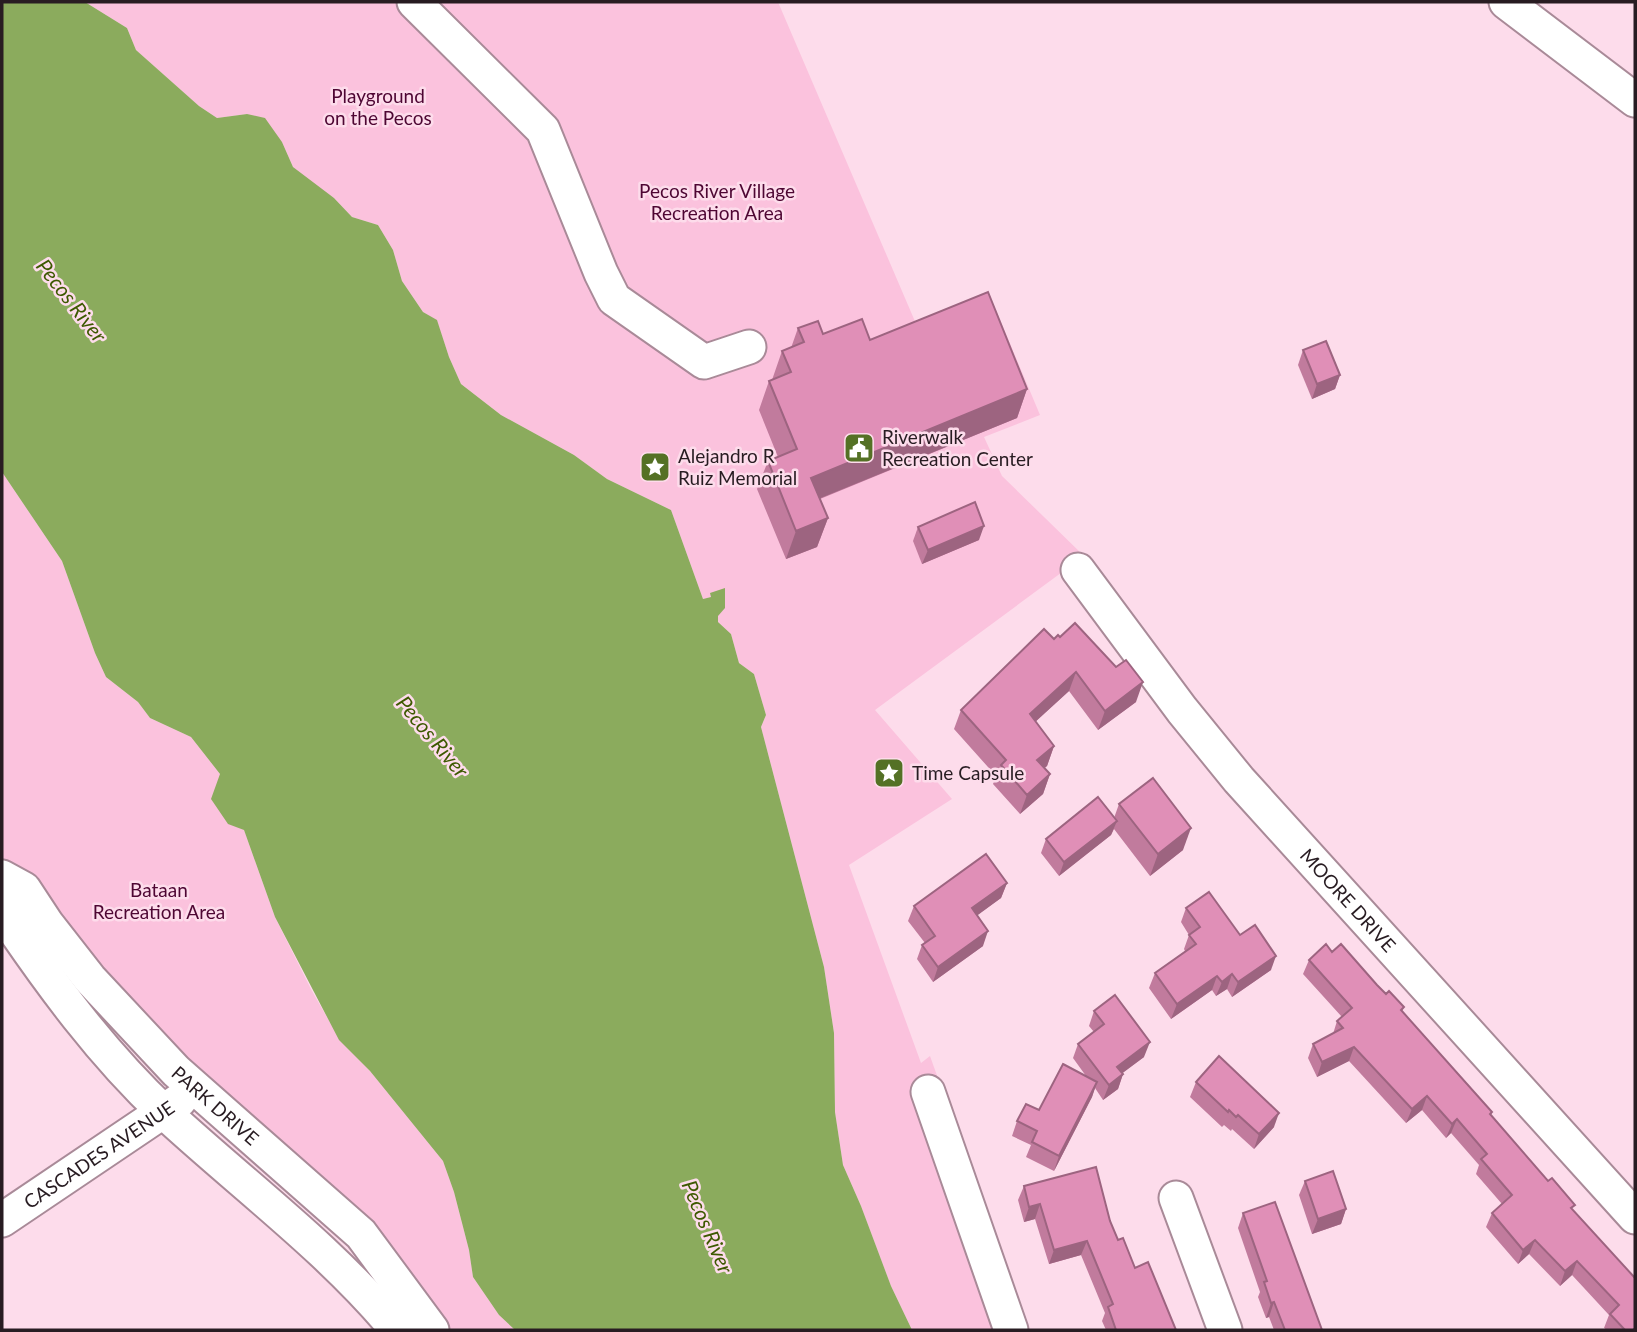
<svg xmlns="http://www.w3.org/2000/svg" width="1637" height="1332" font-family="Lato,sans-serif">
	<rect width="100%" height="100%" fill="#fddceb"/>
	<!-- green -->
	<g fill="#fbc2dd">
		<polygon points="85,2 778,2 923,340 996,310 1040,415 984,437 1002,476 1084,556 875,710 952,799 849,865 921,1063 930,1056 1028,1330 912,1330 891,1286 861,1206 843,1165 835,1112 834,1033 824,967 761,727 766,715 754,674 739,663 731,634 718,622 718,616 710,594 711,597 703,599 671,510 607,479 574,455 501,415 461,384 449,357 437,321 423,312 402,281 393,250 378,225 352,217 334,198 309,181 293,167 282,142 247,114 217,118 199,106 136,50 127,28"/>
		<polygon points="2,472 62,561 95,653 106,677 138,702 150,718 191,737 220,774 244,830 275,917 312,991 340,1040 370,1071 443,1161 454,1192 469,1250 473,1277 499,1315 515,1330 432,1330 2,877"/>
	</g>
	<!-- water -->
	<polygon fill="#8bab5d" points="2,2 85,2 127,28 136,50 199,106 217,118 247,114 265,118 282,142 293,167 334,198 352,217 378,225 393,250 402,281 423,312 437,320 449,357 461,384 501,415 574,455 607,479 671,510 703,599 711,597 710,593 725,588 725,608 718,616 718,622 731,634 739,663 754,674 766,715 761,727 824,967 834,1033 835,1112 843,1165 861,1206 891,1286 912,1330 515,1330 499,1315 473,1277 469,1250 454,1192 443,1161 370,1071 339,1040 275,917 244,830 228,824 211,799 220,774 191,737 150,718 138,702 106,677 95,653 62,561 2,472"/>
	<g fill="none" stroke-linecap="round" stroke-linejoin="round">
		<!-- minor casing -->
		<g stroke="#a98a98" stroke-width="37">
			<g id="minor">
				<polyline points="414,2 543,130 601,273 614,299 704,362 749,347"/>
				<polyline points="1506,2 1635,100"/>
				<path id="s1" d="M1078 570 1182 710 1239 780 1635 1217"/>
				<path id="s2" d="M2 877 24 889 47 924 90 979 176 1071 361 1234 432 1330"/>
				<path d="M2 912C50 983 102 1054 165 1113 243 1185 330 1249 397 1330"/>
				<polyline points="928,1092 1011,1330"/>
				<polyline points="1176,1198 1225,1330"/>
				<path id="s3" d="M2 1220 180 1100"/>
			</g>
		</g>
		<!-- minor -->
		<use href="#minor" stroke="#fff" stroke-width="33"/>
	</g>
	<!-- wall -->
	<g fill="#c17b9d">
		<polygon points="798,328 823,334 870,340 1027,389 1017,418 820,499 828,518 817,547 786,559 757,489 768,461 778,457 759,410 769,381 772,380 782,351 791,348"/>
		<polygon points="1303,350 1340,375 1335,389 1312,399 1298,365"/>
		<polygon points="918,527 979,540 922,564 913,541"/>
		<polygon points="1054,639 1136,702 1098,730 1069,691 1035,722 1054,746 1047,766 1044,768 1050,774 1043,794 1020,814 993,784 996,776 954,729 961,710"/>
		<polygon points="1119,804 1183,850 1150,876 1114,829 1111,835 1059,876 1041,853 1046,839 1114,818"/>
		<polygon points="1007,883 1001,898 977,915 983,946 933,982 917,959 922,945 925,943 908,921 914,906"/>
		<polygon points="1186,908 1240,935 1271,970 1232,997 1227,989 1216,996 1212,990 1171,1019 1149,988 1155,973 1185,951 1184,949 1189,935 1181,922"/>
		<polygon points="1332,952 1377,985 1386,994 1404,1007 1402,1012 1492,1112 1491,1116 1573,1210 1635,1330 1607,1330 1604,1328 1609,1315 1572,1275 1560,1286 1529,1254 1518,1264 1486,1227 1492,1213 1502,1204 1476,1174 1479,1165 1451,1133 1446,1138 1422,1110 1406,1123 1349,1061 1317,1077 1308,1058 1313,1044 1333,1034 1337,1021 1342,1017 1303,974 1309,960"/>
		<polygon points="1094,1011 1144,1057 1122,1073 1123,1074 1118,1089 1103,1100 1095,1088 1092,1097 1054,1171 1026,1157 1031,1145 1012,1136 1017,1121 1039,1110 1086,1076 1073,1058 1078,1044 1094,1032 1089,1026"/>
		<polygon points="1196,1082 1274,1127 1254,1149 1232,1129 1231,1131 1224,1125 1222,1127 1190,1097"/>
		<polygon points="1305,1181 1346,1209 1341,1224 1312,1234 1299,1195"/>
		<polygon points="1024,1186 1110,1221 1118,1240 1176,1330 1106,1330 1102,1321 1105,1313 1081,1255 1049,1264 1035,1219 1024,1222 1018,1200"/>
		<polygon points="1243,1213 1322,1330 1274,1330 1269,1317 1266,1318 1258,1297 1260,1292 1238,1228"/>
	</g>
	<!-- shaded-wall -->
	<g fill="#9d6480">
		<polygon points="1340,375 1335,389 1312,399 1317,384"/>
		<polygon points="1027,389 1017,418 801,506 811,478"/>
		<polygon points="828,518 817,547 786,559 796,531"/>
		<polygon points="984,526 979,540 922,564 928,550"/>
		<polygon points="1076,672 1069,691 1022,734 1030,714"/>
		<polygon points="1143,682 1136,702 1098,730 1105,711"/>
		<polygon points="1054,746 1047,766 1030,780 1037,760"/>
		<polygon points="1050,774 1043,794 1020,814 1027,795"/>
		<polygon points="1117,821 1111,835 1059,876 1064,862"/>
		<polygon points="1191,828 1183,850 1150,876 1158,854"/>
		<polygon points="1007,883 1001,898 967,923 972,908"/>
		<polygon points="988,931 983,946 933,982 938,967"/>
		<polygon points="1276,956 1271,970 1232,997 1238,982"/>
		<polygon points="1232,974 1227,989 1216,996 1222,982"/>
		<polygon points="1217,976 1212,990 1171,1019 1177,1004"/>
		<polygon points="1150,1042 1144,1057 1112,1081 1117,1067"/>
		<polygon points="1354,1047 1349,1061 1317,1077 1322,1062"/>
		<polygon points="1123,1074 1118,1089 1103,1100 1109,1085"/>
		<polygon points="1097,1082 1092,1097 1054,1171 1059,1156"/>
		<polygon points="1427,1096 1422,1110 1406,1123 1412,1109"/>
		<polygon points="1279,1113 1274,1127 1254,1149 1259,1134"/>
		<polygon points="1457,1119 1451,1133 1446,1138 1452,1124"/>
		<polygon points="1040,1204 1035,1219 1024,1222 1029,1207"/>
		<polygon points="1346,1209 1341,1224 1312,1234 1318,1219"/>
		<polygon points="1535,1240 1529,1254 1518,1264 1523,1250"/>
		<polygon points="1087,1241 1081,1255 1049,1264 1054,1250"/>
		<polygon points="1577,1261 1572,1275 1560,1286 1565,1271"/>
		<polygon points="1274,1302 1269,1317 1266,1318 1271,1303"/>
	</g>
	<!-- building -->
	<g fill="#e08fb7" stroke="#9d6480" stroke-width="2">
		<polygon points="988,292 1027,389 811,478 828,518 796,531 768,461 797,449 769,381 791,372 782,351 804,342 798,328 818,321 823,334 862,319 870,340"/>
		<polygon points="1326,341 1340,375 1317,384 1303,350"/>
		<polygon points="975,502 984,526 928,550 918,527"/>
		<polygon points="1075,623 1116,667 1126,660 1143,682 1105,711 1076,672 1030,714 1054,746 1037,760 1050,774 1027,795 1001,765 1006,760 961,710 1044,629 1054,639 1058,635 1060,637"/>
		<polygon points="1153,778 1191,828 1158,854 1119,804"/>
		<polygon points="1098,797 1117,821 1064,862 1046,839"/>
		<polygon points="986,854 1007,883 972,908 988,931 938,967 922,945 935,936 914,906"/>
		<polygon points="1209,892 1240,935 1255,925 1276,956 1238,982 1232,974 1222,982 1217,976 1177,1004 1155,973 1196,944 1189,935 1200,927 1186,908"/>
		<polygon points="1326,944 1332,952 1341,944 1377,985 1386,994 1389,991 1404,1007 1401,1010 1492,1112 1490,1114 1548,1181 1552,1178 1575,1205 1571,1208 1635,1278 1635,1328 1633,1330 1625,1330 1610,1314 1619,1305 1577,1261 1565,1271 1535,1240 1523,1250 1492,1213 1512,1195 1481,1159 1487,1154 1457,1119 1452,1124 1427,1096 1412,1109 1354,1047 1322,1062 1313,1044 1343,1028 1337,1021 1352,1008 1309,960"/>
		<polygon points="1115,995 1150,1042 1117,1067 1123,1074 1109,1085 1078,1044 1104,1024 1094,1011"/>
		<polygon points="1219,1056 1279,1113 1259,1134 1238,1115 1236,1117 1229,1110 1228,1112 1196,1082"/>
		<polygon points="1063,1064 1097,1082 1059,1156 1032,1142 1037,1131 1017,1121 1026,1104 1039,1110"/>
		<polygon points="1096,1167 1110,1221 1118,1240 1123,1238 1135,1268 1148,1262 1176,1330 1116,1330 1108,1307 1113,1304 1087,1241 1054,1250 1040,1204 1029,1207 1024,1186"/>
		<polygon points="1333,1171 1346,1209 1318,1219 1305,1181"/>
		<polygon points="1275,1202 1322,1330 1285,1330 1274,1302 1271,1303 1264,1282 1267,1281 1243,1213"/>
	</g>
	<!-- icons -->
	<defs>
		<g id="civic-square" transform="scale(1.575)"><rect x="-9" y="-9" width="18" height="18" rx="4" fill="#547125" stroke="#fddceb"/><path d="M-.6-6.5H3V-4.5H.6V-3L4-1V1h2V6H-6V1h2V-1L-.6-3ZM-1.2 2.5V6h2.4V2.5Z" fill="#fff"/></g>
		<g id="sight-square" transform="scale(1.575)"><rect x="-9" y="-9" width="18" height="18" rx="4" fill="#547125" stroke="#fddceb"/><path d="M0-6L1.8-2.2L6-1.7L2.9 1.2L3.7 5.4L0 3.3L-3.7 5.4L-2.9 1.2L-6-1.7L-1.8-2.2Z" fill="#fff"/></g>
	</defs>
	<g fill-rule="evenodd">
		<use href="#civic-square" x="859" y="448"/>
		<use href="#sight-square" x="655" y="467"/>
		<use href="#sight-square" x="889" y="773"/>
	</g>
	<g text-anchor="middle" stroke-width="5" stroke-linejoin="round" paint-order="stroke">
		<!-- park labels -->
		<g font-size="19" fill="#4e0633" stroke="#fddceb">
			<text x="378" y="103">Playground<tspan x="378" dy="22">on the Pecos</tspan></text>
			<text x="717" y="198">Pecos River Village<tspan x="717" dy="22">Recreation Area</tspan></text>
			<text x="159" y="897">Bataan<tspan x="159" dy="22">Recreation Area</tspan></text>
		</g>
		<!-- poi labels -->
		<g font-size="19" fill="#281c22" stroke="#fddceb" text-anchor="start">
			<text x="882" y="444">Riverwalk<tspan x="882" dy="22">Recreation Center</tspan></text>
			<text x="678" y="463">Alejandro R<tspan x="678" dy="22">Ruiz Memorial</tspan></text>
			<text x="912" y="780">Time Capsule</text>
		</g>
		<!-- street labels -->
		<g font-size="19" fill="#281c22" stroke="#fddceb">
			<text dy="7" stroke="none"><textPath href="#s1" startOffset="427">MOORE DRIVE</textPath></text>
			<text dy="7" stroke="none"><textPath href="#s2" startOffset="315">PARK DRIVE</textPath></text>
			<text dy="7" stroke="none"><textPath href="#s3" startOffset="117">CASCADES AVENUE</textPath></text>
		</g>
		<!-- water labels -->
		<g font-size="21" font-style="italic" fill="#3d5900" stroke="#fddceb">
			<text transform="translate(71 301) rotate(52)" y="7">Pecos River</text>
			<text transform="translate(432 737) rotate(50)" y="7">Pecos River</text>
			<text transform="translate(707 1227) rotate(67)" y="7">Pecos River</text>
		</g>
	</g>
	<!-- border -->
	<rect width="1637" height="1332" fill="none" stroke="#281c22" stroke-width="7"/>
</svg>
